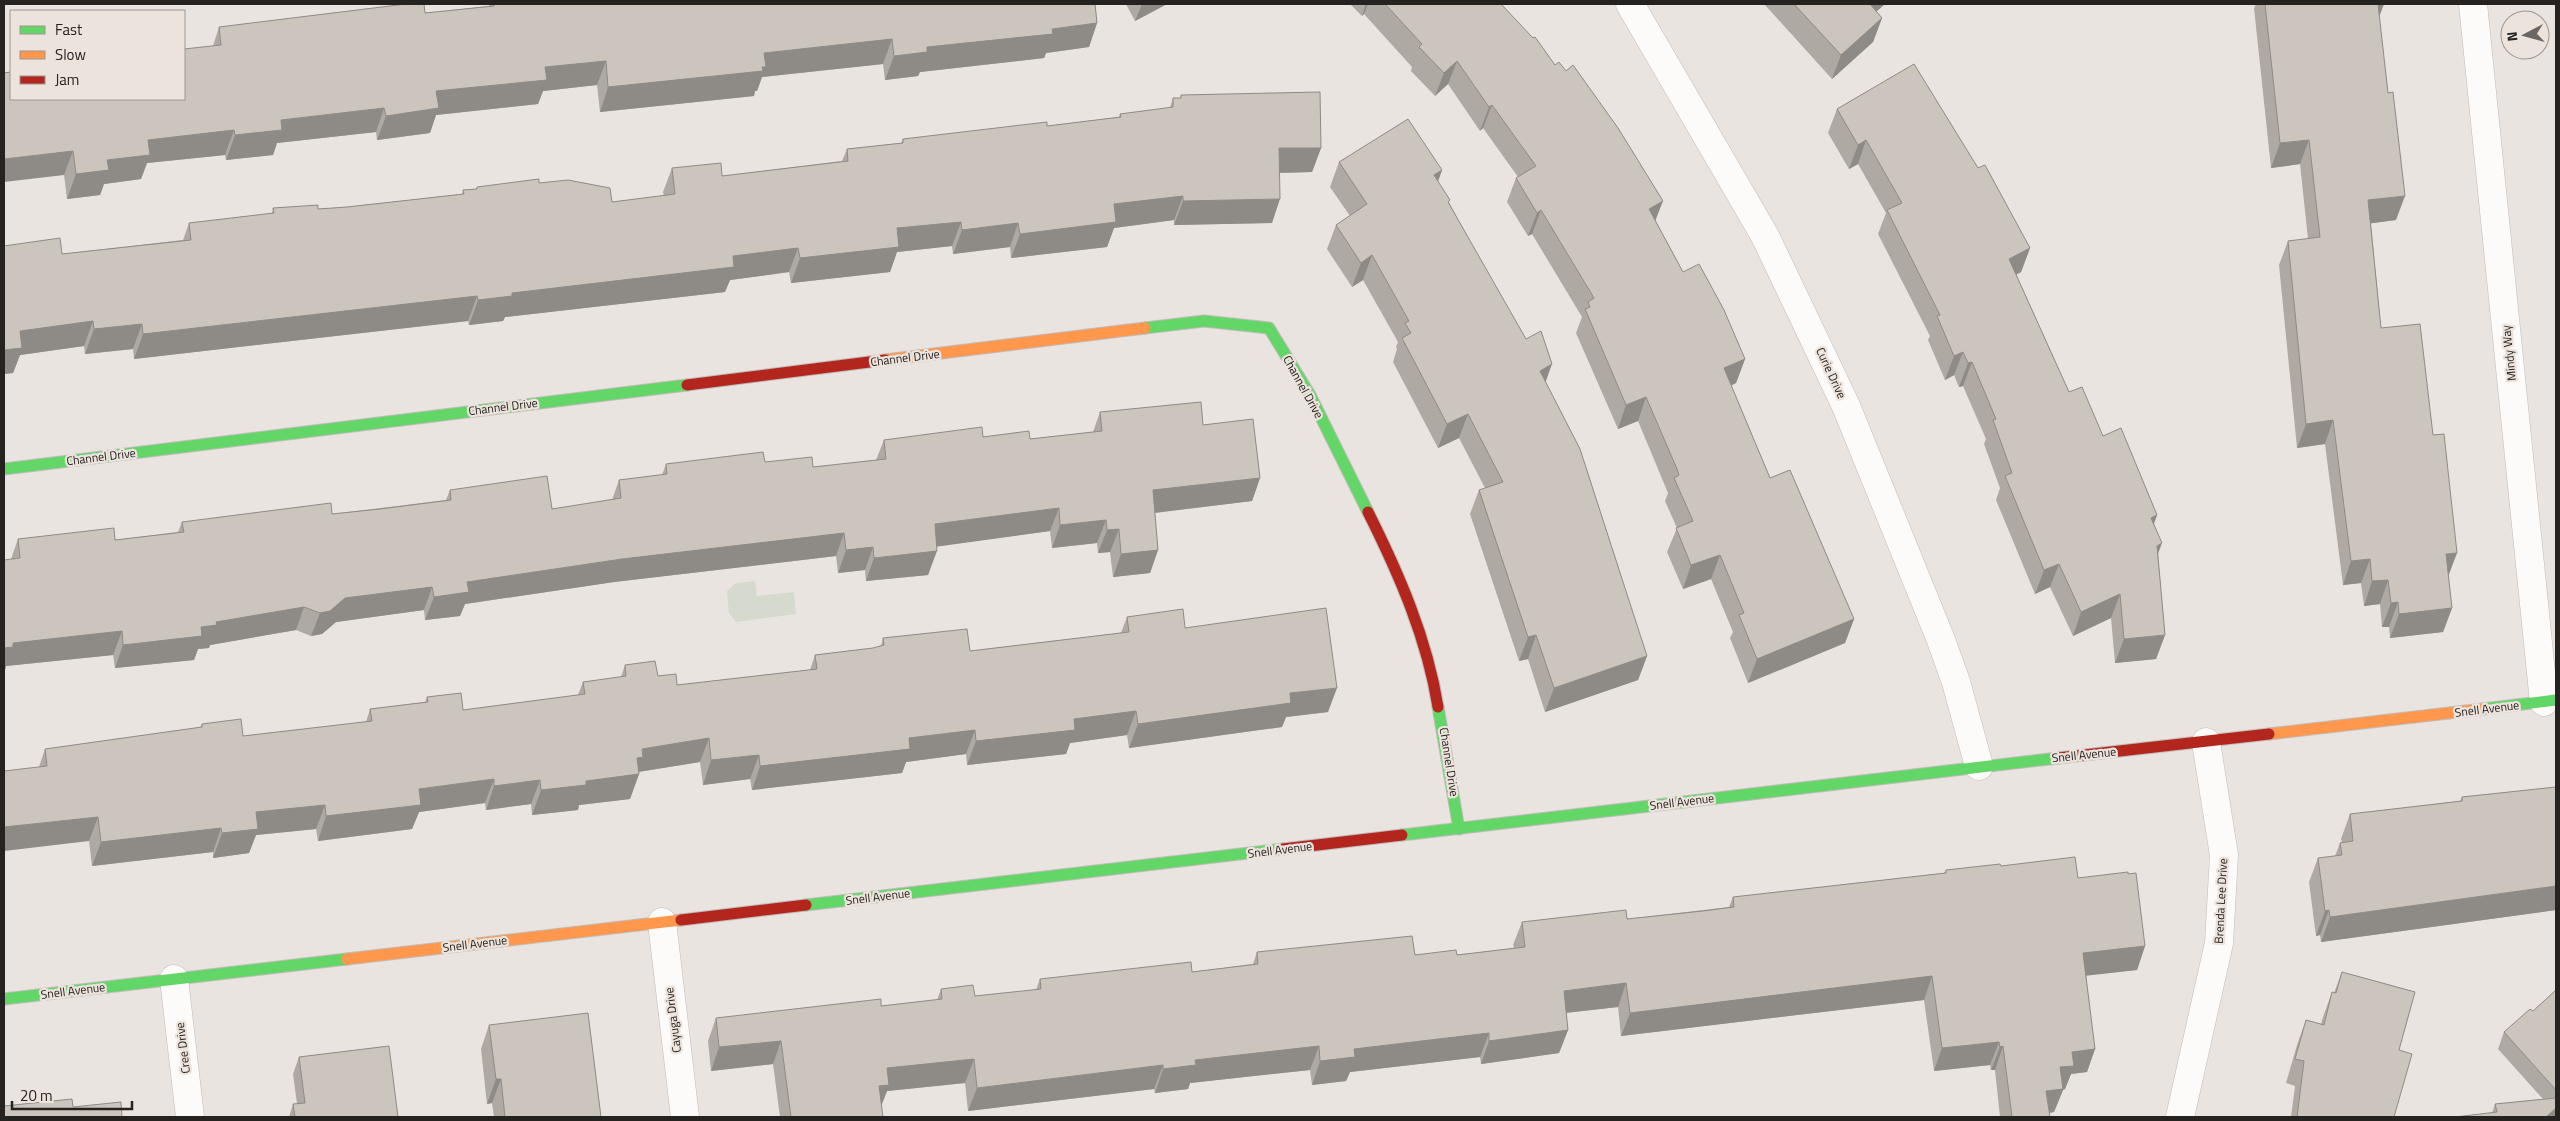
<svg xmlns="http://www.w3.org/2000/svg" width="2560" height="1121" font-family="'Titillium Web',sans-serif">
	<rect width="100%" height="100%" fill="#eae4e0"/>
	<!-- green -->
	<polygon fill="#d6dace" points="755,581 757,596 794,592 796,614 736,622 729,613 727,591 736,583"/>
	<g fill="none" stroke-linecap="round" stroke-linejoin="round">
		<!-- street casing -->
		<g stroke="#c1bcba" stroke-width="29">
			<g id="street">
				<polyline points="1630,4 1765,236 1846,406 1941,640 1956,682 1979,766"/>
				<polyline points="2473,4 2544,702"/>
				<polyline points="662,922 685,1117"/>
				<polyline points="174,979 190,1117"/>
				<polyline points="2180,1117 2219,943 2224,855 2206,742"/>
			</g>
		</g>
		<!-- fast casing -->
		<g stroke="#c1bcba" stroke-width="13">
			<g id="fast">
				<polyline points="1145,328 1204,321 1269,328 1310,395 1368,512"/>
				<polyline points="4,469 687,385"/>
				<polyline points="1438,707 1459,829"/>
				<polyline points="2483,709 2556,700"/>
				<polyline points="1402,835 2058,758"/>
				<polyline points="806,905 1283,849"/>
				<polyline points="4,999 347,959"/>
			</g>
		</g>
		<!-- slow casing -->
		<g stroke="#c1bcba" stroke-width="13">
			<g id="slow">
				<polyline points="885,360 1145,328"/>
				<polyline points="2269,734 2483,709"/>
				<polyline points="347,959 681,920"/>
			</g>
		</g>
		<!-- jam casing -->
		<g stroke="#c1bcba" stroke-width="13">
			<g id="jam">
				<polyline points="687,385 885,360"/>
				<path d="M1368 512C1399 574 1427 638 1438 707"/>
				<polyline points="2058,758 2269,734"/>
				<polyline points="1283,849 1402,835"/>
				<polyline points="681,920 806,905"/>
			</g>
		</g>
		<!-- street -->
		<use href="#street" stroke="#fcfbfa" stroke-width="28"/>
		<!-- fast -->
		<use href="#fast" stroke="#63d668" stroke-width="11"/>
		<!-- slow -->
		<use href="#slow" stroke="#ff974d" stroke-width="11"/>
		<!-- jam -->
		<use href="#jam" stroke="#b3261e" stroke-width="11"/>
	</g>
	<!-- wall -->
	<g fill="#afa9a3">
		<polygon points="490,4 1095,4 1097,23 1089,47 1046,53 1044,58 920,72 918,76 885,80 883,64 762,77 757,91 755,91 754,96 600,112 597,85 543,91 538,104 436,115 430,133 377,140 376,132 277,143 273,155 226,160 225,155 147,163 141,179 104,184 100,195 67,199 64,175 11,99 213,46 219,27 425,13 489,6"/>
		<polygon points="1126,4 1167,4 1135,21"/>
		<polygon points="1350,4 1501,4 1655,220 1683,272 1745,359 1736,383 1731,386 1770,478 1854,619 1845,643 1748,683 1730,638 1733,632 1711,579 1683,589 1667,552 1677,528 1665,501 1668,493 1638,421 1618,429 1576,333 1582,317 1532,234 1528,236 1507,202 1516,178 1518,177 1483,128 1480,131 1448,84 1435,96 1411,71 1412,67 1364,14 1362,16"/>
		<polygon points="1765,4 1885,4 1876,11 1882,18 1873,42 1832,79 1765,5"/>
		<polygon points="2256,4 2384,4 2379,15 2396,220 2371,223 2381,328 2448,576 2452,608 2443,632 2390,638 2389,627 2382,627 2380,604 2364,606 2361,583 2343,585 2325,444 2297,448 2279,265 2288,241 2308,239 2300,164 2271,168 2254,8"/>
		<polygon points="1181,95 1321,148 1312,172 1280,173 1272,223 1174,225 1174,220 1114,228 1107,247 1011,258 1010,247 953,254 952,246 897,252 890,272 791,283 789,272 730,280 725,292 505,317 503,321 469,325 468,321 134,359 133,349 85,354 84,346 20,355 13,373 4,374 62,254 183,240 189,223 272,213 273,208 318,209 347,207 462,194 463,190 476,189 477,187 539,183 612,202 664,196 663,192 672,168 722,176 842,161 847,149 901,143 903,139 1047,126 1119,117 1120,114 1170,108 1173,98 1180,98"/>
		<polygon points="1837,109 1978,168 2030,248 2021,272 2016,275 2069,392 2103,436 2157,515 2154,524 2158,555 2165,635 2156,659 2115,663 2111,618 2073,636 2050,587 2035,594 1996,500 2000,488 1984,444 1986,439 1963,386 1959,387 1954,375 1945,380 1928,340 1930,336 1878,234 1886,213 1858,164 1849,169 1828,133"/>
		<polygon points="1339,162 1442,170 1438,182 1546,383 1647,656 1638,680 1545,712 1528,659 1519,661 1470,514 1479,490 1485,488 1459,438 1438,448 1393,362 1397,349 1396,347 1398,342 1363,280 1352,287 1327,249 1336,225 1350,216 1330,187"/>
		<polygon points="1100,412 1203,425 1260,478 1252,501 1155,513 1158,550 1150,573 1113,577 1110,552 1098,553 1097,543 1052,548 1050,531 937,546 928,575 866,581 865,570 838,573 836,556 614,582 465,604 460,616 425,620 424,610 336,622 322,634 311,636 296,630 210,645 209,648 198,649 194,660 115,668 113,655 6,666 5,670 11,559 18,539 115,540 178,532 182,522 332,514 446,500 450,490 552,509 612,500 619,480 662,475 666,464 765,462 813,467 876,460 884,440 983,437 1030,439 1093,432"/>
		<polygon points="1127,617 1185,628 1328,712 1286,717 1282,727 1129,748 1127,735 1070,743 1066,754 967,765 966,754 906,762 902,773 752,790 750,779 703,785 700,762 639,772 639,774 630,799 579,805 578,810 532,815 531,804 486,810 485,803 419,812 412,829 318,841 316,829 256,835 249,853 213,858 213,852 92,866 89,841 39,767 45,749 200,728 202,724 243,736 366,722 370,709 425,702 427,697 463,710 578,695 583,682 621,677 625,665 658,676 677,685 810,670 815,655 873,648 881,646 883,638 970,651 1121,633"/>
		<polygon points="2556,787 2556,910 2321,942 2320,935 2316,936 2309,882 2318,858 2335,856 2340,843 2342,842 2341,839 2350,814 2460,801 2462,797"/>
		<polygon points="2001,866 2078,878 2145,946 2137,970 2086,975 2095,1049 2087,1072 2071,1074 2065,1089 2063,1090 2054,1112 2049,1113 2050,1117 2000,1117 1995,1070 1991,1070 1990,1065 1934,1071 1924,1000 1621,1036 1618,1007 1566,1013 1568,1030 1559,1053 1481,1064 1480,1057 1350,1072 1346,1081 1312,1085 1310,1070 1190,1083 1188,1089 1155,1093 1154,1089 968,1111 965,1083 887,1091 881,1106 883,1117 780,1117 773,1064 711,1071 708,1041 716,1018 881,1006 937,1000 941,989 975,996 1036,990 1040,979 1192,972 1253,964 1257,952 1457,955 1514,948 1513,945 1522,922 1627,919 1729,907 1733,897 1944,873 1946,870"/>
		<polygon points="2342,972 2399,1050 2394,1117 2291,1117 2295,1086 2286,1083 2297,1045 2306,1020 2321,1024 2323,1017 2332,992 2334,993"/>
		<polygon points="2556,990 2556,1117 2492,1113 2495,1104 2543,1099 2498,1049 2504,1032 2533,1011"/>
		<polygon points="489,1025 601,1117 494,1117 492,1103 487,1104 481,1049"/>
		<polygon points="299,1057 398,1117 289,1117 293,1104 297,1104 293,1074"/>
	</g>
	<!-- shaded-wall -->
	<g fill="#8e8a85">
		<polygon points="1142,4 1167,4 1135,21"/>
		<polygon points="1366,4 1368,4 1364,14 1362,16"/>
		<polygon points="1868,4 1885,4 1859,27"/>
		<polygon points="2378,4 2384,4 2375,28"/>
		<polygon points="1882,18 1873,42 1832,79 1841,55"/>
		<polygon points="1097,23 1089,47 1046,53 1044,58 920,72 918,76 885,80 894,56 927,47"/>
		<polygon points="892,39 883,64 762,77 757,91 755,91 754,96 600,112 608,87 764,53"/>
		<polygon points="606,61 597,85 543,91 538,104 436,115 430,133 377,140 386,116 436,91 545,67"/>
		<polygon points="1457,61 1448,84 1435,96 1444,73"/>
		<polygon points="1492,105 1483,128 1480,131 1489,107"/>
		<polygon points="384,108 376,132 277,143 273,155 226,160 235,135 281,120"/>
		<polygon points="234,130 225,155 147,163 141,179 104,184 100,195 67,199 76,174 107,160 148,140"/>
		<polygon points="1866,140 1858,164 1849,169 1858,145"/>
		<polygon points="2309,140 2300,164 2271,168 2280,143"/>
		<polygon points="1279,148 1321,148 1312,172 1270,173"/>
		<polygon points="73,151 64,175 4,182 4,159"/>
		<polygon points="1442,170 1433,194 1434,175"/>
		<polygon points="1183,196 1174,220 1114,228 1107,247 1011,258 1020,234 1114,204"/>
		<polygon points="2405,196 2396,220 2359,225 2368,200"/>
		<polygon points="1280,199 1272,223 1174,225 1183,201"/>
		<polygon points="1663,201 1654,224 1649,209"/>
		<polygon points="1541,210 1532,234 1528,236 1537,213"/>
		<polygon points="961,222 952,246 897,252 890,272 791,283 800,258 897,228"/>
		<polygon points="1018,223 1010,247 953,254 962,230"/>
		<polygon points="798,248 789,272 730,280 725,292 505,317 503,321 469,325 478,300 512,293 733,256"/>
		<polygon points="2030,248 2021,272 2000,282 2009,259"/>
		<polygon points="1372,255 1363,280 1352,287 1361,263"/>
		<polygon points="477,296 468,321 134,359 143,334"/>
		<polygon points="93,321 84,346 20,355 13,373 4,374 4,350 20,331"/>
		<polygon points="142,324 133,349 85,354 94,329"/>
		<polygon points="1963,352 1954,375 1945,380 1954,356"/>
		<polygon points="1745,359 1736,383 1715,392 1724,368"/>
		<polygon points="1972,362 1963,386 1959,387 1968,363"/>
		<polygon points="1552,364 1543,389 1540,371"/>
		<polygon points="1646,397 1638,421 1618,429 1626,405"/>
		<polygon points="1468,414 1459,438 1438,448 1447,424"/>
		<polygon points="2333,420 2325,444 2297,448 2306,424"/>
		<polygon points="1260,478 1252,501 1144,514 1153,490"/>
		<polygon points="1059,508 1050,531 927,548 935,524"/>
		<polygon points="2157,515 2148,539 2151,518"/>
		<polygon points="1106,520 1097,543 1052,548 1060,525"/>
		<polygon points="1119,529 1110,552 1098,553 1107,530"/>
		<polygon points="844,533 836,556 614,582 465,604 460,616 425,620 434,597 467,582 622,559"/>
		<polygon points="2162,543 2153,567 2157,546"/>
		<polygon points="873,547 865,570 838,573 846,550"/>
		<polygon points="1158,550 1150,573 1113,577 1121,554"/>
		<polygon points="937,551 928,575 866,581 874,558"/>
		<polygon points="2457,553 2448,577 2446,554"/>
		<polygon points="1720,555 1711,579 1683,589 1691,565"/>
		<polygon points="2370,559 2361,583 2343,585 2351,561"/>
		<polygon points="2059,564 2050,587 2035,594 2044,570"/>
		<polygon points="2388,580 2380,604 2364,606 2372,581"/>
		<polygon points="432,587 424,610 336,622 322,634 311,636 320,613 345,598"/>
		<polygon points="2120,594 2111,618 2073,636 2081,612"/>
		<polygon points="2398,602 2389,627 2382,627 2391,603"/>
		<polygon points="304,607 296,630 210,645 209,648 198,649 194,660 115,668 123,645 201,627 216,622"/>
		<polygon points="2452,608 2443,632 2390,638 2399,614"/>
		<polygon points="1854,619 1845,643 1748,683 1757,659"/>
		<polygon points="122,631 113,655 6,666 5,670 4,671 4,648 13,643"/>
		<polygon points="1536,635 1528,659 1519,661 1528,637"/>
		<polygon points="2165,635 2156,659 2115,663 2124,639"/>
		<polygon points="1647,656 1638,680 1545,712 1554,688"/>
		<polygon points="1337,688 1328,712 1286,717 1282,727 1129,748 1138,724 1290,693"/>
		<polygon points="1136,711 1127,735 1070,743 1066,754 967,765 976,741 1074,719"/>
		<polygon points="975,730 966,754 906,762 902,773 752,790 760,766 909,738"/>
		<polygon points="709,738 700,762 637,772 639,774 630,799 579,805 578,810 532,815 541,790 586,781 637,758 642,749"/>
		<polygon points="759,755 750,779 703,785 711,760"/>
		<polygon points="494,779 485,803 419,812 412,829 318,841 326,816 419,789"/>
		<polygon points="540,780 531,804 486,810 494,786"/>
		<polygon points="325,805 316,829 256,835 249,853 213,858 222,833 256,812"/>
		<polygon points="98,817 89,841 4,851 4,827"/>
		<polygon points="221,828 213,852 92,866 101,842"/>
		<polygon points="2556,886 2556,910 2321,942 2330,917"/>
		<polygon points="2329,910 2320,935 2316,936 2325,911"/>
		<polygon points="2145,946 2137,970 2075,977 2083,953"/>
		<polygon points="1932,976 1924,1000 1621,1036 1630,1013"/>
		<polygon points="1626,983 1618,1007 1555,1014 1564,991"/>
		<polygon points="1568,1030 1559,1053 1481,1064 1489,1041"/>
		<polygon points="1489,1033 1480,1057 1350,1072 1346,1081 1312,1085 1320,1061 1354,1049"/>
		<polygon points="781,1041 773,1064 711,1071 719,1047"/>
		<polygon points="1999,1042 1990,1065 1934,1071 1942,1048"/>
		<polygon points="1319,1046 1310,1070 1190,1083 1188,1089 1155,1093 1163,1069 1195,1060"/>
		<polygon points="2003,1046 1995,1070 1991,1070 2000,1047"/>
		<polygon points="2095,1049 2087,1072 2071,1074 2065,1089 2063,1090 2054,1112 2037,1115 2046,1091 2060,1067 2072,1052"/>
		<polygon points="974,1059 965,1083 887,1091 880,1109 879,1086 887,1068"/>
		<polygon points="1163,1065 1154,1089 968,1111 977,1088"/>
		<polygon points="496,1079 501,1079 492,1103 487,1104"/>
		<polygon points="2556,1108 2556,1117 2546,1117"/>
	</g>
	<!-- building -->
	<g fill="#cbc5be" stroke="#8e8a85">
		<polygon points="406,4 424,4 425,13 494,6 494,4 1095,4 1097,23 1052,29 1053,34 927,47 927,52 894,56 892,39 764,53 766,67 762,67 763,71 608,87 606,61 545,67 547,80 436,91 439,108 386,116 384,108 281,120 282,130 235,135 234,130 148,140 150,155 107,160 109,170 76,174 73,151 4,159 4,73 11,72 11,99 184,99 184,49 221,45 219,27"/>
		<polygon points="1385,4 1501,4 1533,38 1535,37 1555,65 1559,62 1566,71 1573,65 1618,128 1663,201 1649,209 1683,272 1699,264 1724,310 1745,359 1724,368 1744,416 1770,478 1790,470 1854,619 1757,659 1739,615 1744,613 1720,555 1691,565 1676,528 1693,521 1674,478 1679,475 1677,469 1646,397 1626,405 1585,309 1590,307 1588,302 1594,298 1541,210 1537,213 1516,178 1536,166 1492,105 1489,107 1457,61 1444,73 1419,47 1422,44"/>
		<polygon points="1794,4 1870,4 1882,18 1841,55"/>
		<polygon points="2265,4 2381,4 2378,4 2388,93 2393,92 2405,196 2368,200 2381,328 2420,324 2433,435 2444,434 2457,553 2446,554 2452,608 2399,614 2398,602 2391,603 2388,580 2372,581 2370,559 2351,561 2333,420 2306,424 2288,241 2320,237 2309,140 2280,143"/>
		<polygon points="1914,64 1978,168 1985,165 2030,248 2009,259 2069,392 2082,387 2103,436 2121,428 2157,515 2151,518 2162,543 2157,546 2165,635 2124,639 2120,594 2081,612 2059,564 2044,570 2005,476 2012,473 1993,420 1996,419 1972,362 1968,363 1963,352 1954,356 1937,316 1940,315 1887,210 1902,203 1866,140 1858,145 1837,109"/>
		<polygon points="1320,92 1321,148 1279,148 1280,199 1183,201 1183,196 1114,204 1116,222 1020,234 1018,223 962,230 961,222 897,228 899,247 800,258 798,248 733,256 734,267 512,293 512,296 478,300 477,296 143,334 142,324 94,329 93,321 20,331 22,348 4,350 4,246 60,238 62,254 191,240 189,223 274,213 273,208 318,205 318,209 347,207 464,194 463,190 477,189 477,187 539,179 539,183 568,180 610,188 612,202 675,194 672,168 721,163 722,176 848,161 847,149 903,143 903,139 1047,122 1047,126 1121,117 1120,114 1173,107 1173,98 1181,98 1181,95"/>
		<polygon points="1408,119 1442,170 1434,175 1450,200 1448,202 1526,339 1541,331 1552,364 1540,371 1580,449 1647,656 1554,688 1536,635 1528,637 1479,490 1503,482 1468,414 1447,424 1402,338 1411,333 1405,323 1409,321 1372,255 1361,263 1336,225 1367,204 1339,162"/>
		<polygon points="1201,402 1203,425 1253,419 1260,478 1153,490 1158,550 1121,554 1119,529 1107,530 1106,520 1060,525 1059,508 935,524 937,551 874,558 873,547 846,550 844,533 622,559 467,582 469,592 434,597 432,587 345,598 330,611 320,613 304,607 216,622 217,625 201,627 202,636 123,645 122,631 13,643 13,647 4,648 4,560 20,558 18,539 114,528 115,540 184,532 182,522 331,503 332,514 380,509 451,500 450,490 547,476 552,509 621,498 619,480 667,474 666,464 763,452 765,462 812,457 813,467 886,459 884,440 982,427 983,437 1029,431 1030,439 1102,431 1100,412"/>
		<polygon points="1326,608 1337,688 1290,693 1291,703 1138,724 1136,711 1074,719 1075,730 976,741 975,730 909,738 910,749 760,766 759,755 711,760 709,738 642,749 643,757 637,758 639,774 586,781 586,785 541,790 540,780 494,786 494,779 419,789 421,805 326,816 325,805 256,812 258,829 222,833 221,828 101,842 98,817 4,827 4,771 47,766 45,749 202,727 202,724 241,719 243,736 372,721 370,709 428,702 427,697 461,693 463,710 585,694 583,682 626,676 625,665 655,661 658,676 676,674 677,685 817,669 815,655 873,648 884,645 883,638 967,629 970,651 1129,632 1127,617 1183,609 1185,628"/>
		<polygon points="2556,787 2556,886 2330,917 2329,910 2325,911 2318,858 2342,855 2340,843 2353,841 2350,814 2462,801 2462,797"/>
		<polygon points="2075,857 2078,878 2128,872 2128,874 2136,873 2145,946 2083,953 2095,1049 2072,1052 2074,1066 2060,1067 2063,1089 2046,1091 2050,1117 2008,1117 2012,1117 2003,1046 2000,1047 1999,1042 1942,1048 1932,976 1630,1013 1626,983 1564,991 1568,1030 1489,1041 1489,1033 1354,1049 1355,1057 1320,1061 1319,1046 1195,1060 1196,1065 1163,1069 1163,1065 977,1088 974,1059 887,1068 889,1085 879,1086 883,1117 791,1117 781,1041 719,1047 716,1018 881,999 881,1006 942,999 941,989 973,985 975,996 1041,989 1040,979 1191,962 1192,972 1258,964 1257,952 1412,936 1415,955 1456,950 1457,955 1525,947 1522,922 1626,910 1627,919 1703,911 1734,907 1733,897 1946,873 1946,870 2000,864 2001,866"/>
		<polygon points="2342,972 2415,992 2399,1050 2412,1054 2394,1117 2297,1117 2304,1061 2295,1059 2306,1020 2324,1025 2332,992 2336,993"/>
		<polygon points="2556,990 2556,1090 2504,1032 2530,1009 2533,1011"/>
		<polygon points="588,1013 601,1117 505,1117 501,1079 496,1079 489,1025"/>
		<polygon points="389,1046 398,1117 295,1117 293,1104 305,1103 299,1057"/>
		<polygon points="2556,1098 2556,1108 2546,1117 2455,1117 2497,1112 2495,1104"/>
		<polygon points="72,1099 73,1107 121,1102 122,1117 4,1117 4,1106"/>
	</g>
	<g text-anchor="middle" stroke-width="4.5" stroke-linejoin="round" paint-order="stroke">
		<!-- street labels -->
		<g font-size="12" fill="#25221f" stroke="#ede3dd">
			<text transform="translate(2509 353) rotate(-96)" y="4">Mindy Way</text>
			<text transform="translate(905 358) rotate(-7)" y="4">Channel Drive</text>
			<text transform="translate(1831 373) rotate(65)" y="4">Curie Drive</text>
			<text transform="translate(1303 387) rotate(61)" y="4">Channel Drive</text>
			<text transform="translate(503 407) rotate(-7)" y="4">Channel Drive</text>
			<text transform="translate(101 457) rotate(-7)" y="4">Channel Drive</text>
			<text transform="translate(2487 709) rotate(-7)" y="4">Snell Avenue</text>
			<text transform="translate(2084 755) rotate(-6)" y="4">Snell Avenue</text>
			<text transform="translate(1449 762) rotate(81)" y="4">Channel Drive</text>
			<text transform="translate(1682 802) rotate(-7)" y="4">Snell Avenue</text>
			<text transform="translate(1280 850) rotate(-7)" y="4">Snell Avenue</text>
			<text transform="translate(878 897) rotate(-7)" y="4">Snell Avenue</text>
			<text transform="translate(2221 901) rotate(-87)" y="4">Brenda Lee Drive</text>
			<text transform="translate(475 944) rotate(-7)" y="4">Snell Avenue</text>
			<text transform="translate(73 991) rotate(-7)" y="4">Snell Avenue</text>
			<text transform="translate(673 1020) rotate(-97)" y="4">Cayuga Drive</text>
			<text transform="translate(183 1048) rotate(-97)" y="4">Cree Drive</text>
		</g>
	</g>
	<!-- border -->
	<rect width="2560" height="1121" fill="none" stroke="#25221f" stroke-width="10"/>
	<!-- legend -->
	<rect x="10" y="10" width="175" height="90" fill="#ede3dd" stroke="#9d9691"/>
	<rect x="20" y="26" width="25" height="8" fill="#63d668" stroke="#9d9691"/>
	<text x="55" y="35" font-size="15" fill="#25221f">Fast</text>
	<rect x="20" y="51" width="25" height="8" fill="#ff974d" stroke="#9d9691"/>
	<text x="55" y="60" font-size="15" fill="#25221f">Slow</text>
	<rect x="20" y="76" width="25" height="8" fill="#b3261e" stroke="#9d9691"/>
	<text x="55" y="85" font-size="15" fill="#25221f">Jam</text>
	<!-- north arrow -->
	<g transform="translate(2525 35) rotate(264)"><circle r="24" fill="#ede3dd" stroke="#9d9691"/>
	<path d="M0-4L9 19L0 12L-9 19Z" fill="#6a6663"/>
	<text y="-8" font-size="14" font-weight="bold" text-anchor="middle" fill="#25221f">N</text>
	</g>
	<!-- scale -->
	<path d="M12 1101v8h120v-8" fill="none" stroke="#25221f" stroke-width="2.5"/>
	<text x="20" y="1101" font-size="15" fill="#25221f" stroke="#ede3dd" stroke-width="4" paint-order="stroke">20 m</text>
</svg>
